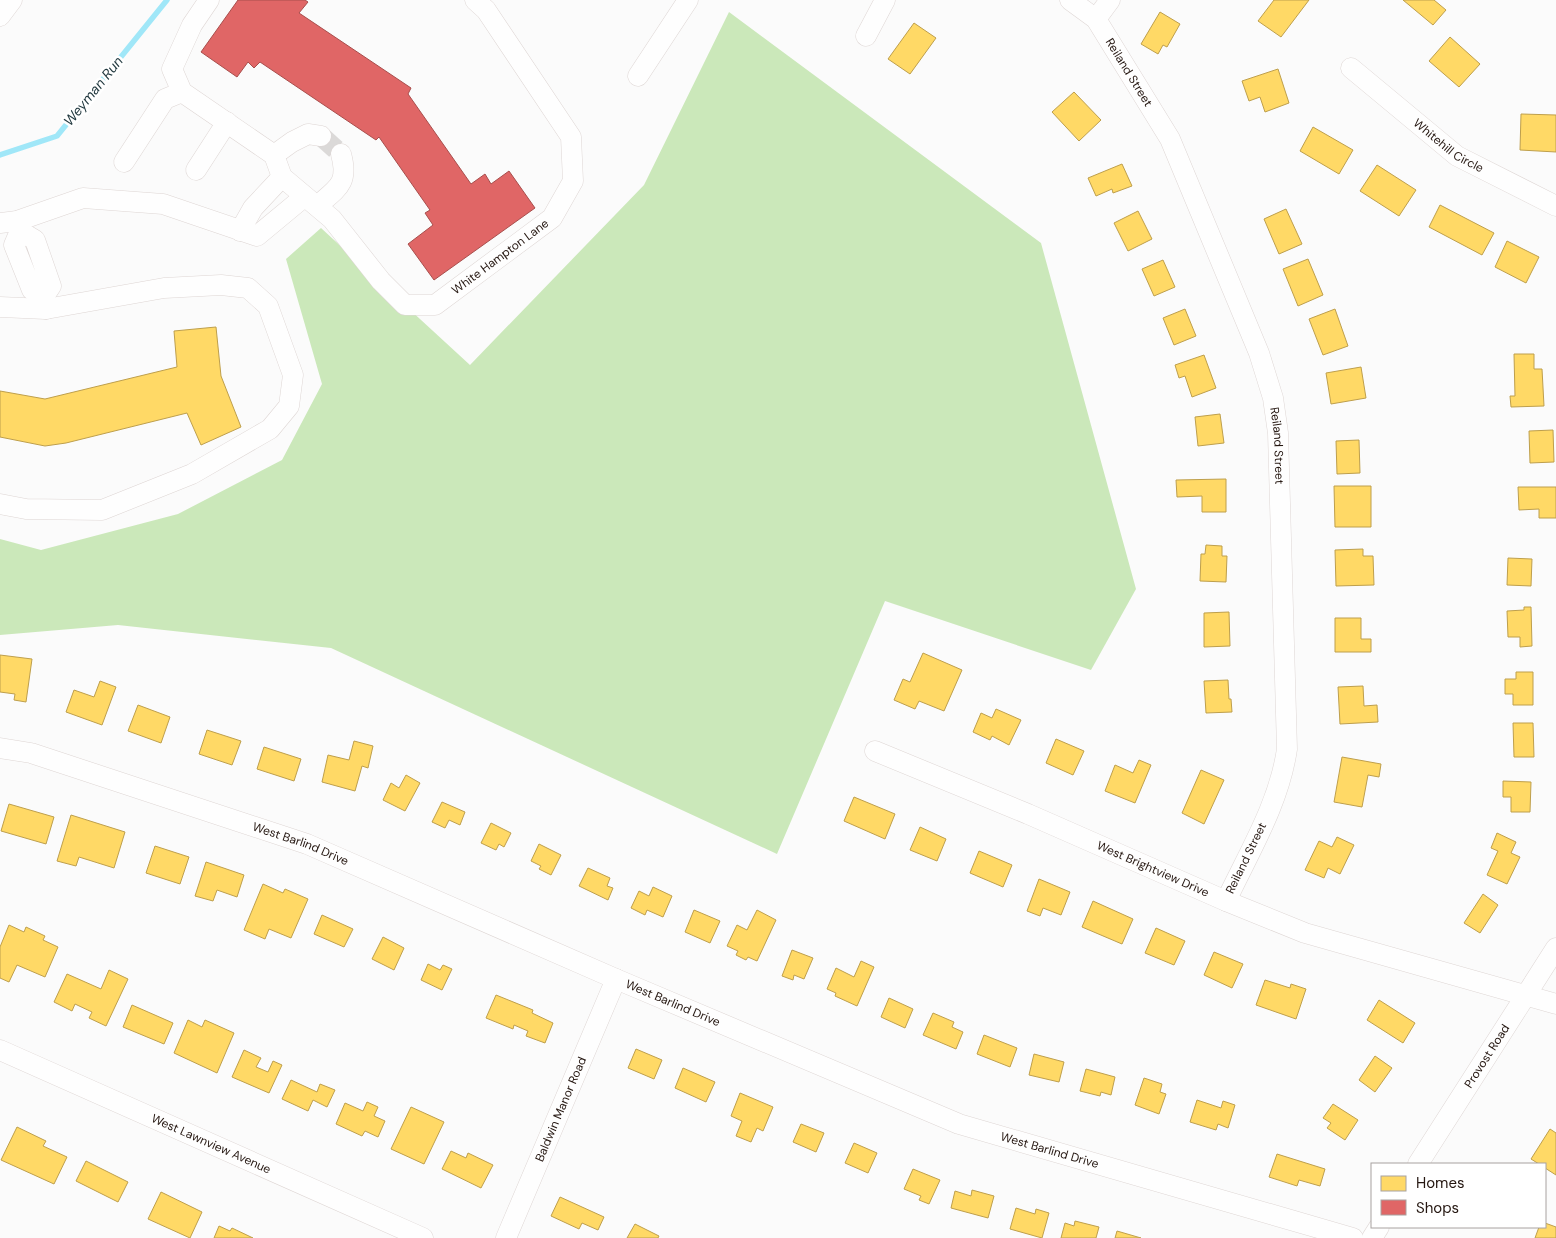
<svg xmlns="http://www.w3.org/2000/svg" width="1556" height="1238" font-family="'DM Sans',sans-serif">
	<rect width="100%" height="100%" fill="#fbfbfb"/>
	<!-- forest -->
	<polygon fill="#cbe8ba" points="729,12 1041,243 1136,589 1091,670 885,601 777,854 331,648 118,625 0,635 0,539 41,550 178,514 282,460 322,384 286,259 321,228 470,365 644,185"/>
	<!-- homes -->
	<g fill="#ffd966" stroke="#be9f4c">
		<polygon points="1274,0 1309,0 1281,37 1258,21"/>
		<polygon points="1403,0 1434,0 1446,10 1433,25"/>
		<polygon points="1160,12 1180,24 1167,47 1163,45 1158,54 1141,44"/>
		<polygon points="914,23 936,38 910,74 888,59"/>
		<polygon points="1450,37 1480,64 1459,87 1429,61"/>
		<polygon points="1278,69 1289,103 1265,112 1260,97 1249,101 1242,81"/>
		<polygon points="1074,92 1101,120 1079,141 1052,112"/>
		<polygon points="1521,114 1556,115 1556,152 1520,150"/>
		<polygon points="1313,127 1353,150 1339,174 1300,151"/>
		<polygon points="1122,164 1132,186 1113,193 1112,189 1096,196 1088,178"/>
		<polygon points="1377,165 1416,190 1399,216 1360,191"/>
		<polygon points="1440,205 1494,233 1482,255 1429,227"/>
		<polygon points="1286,209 1302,244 1279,254 1264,219"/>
		<polygon points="1138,211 1152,239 1128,251 1114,223"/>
		<polygon points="1507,241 1539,257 1526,283 1495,267"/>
		<polygon points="1308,259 1323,295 1298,306 1283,269"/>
		<polygon points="1163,260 1175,287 1154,296 1142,269"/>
		<polygon points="1185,309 1196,336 1174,345 1163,318"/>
		<polygon points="1335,309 1348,346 1323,355 1309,319"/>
		<polygon points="216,327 221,376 241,427 201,445 187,413 66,443 45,446 0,437 0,391 45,399 177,367 174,331"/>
		<polygon points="1514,354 1534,354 1534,369 1542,369 1544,406 1511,407 1510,396 1515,396"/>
		<polygon points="1204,355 1216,388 1192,397 1185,376 1179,378 1175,365"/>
		<polygon points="1361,367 1366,398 1331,404 1326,373"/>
		<polygon points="1220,414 1224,443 1198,446 1195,417"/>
		<polygon points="1553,430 1554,462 1530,463 1529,431"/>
		<polygon points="1359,440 1360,473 1337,474 1336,441"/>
		<polygon points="1226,479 1226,512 1202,512 1202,496 1177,497 1176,480"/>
		<polygon points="1334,486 1371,486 1371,527 1335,527"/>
		<polygon points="1518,487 1556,487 1556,518 1539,518 1539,509 1519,510"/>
		<polygon points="1206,545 1222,546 1222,556 1227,556 1226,582 1200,581 1201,554 1205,554"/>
		<polygon points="1363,549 1363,556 1373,556 1374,585 1336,586 1335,550"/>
		<polygon points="1508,558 1532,559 1531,586 1507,585"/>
		<polygon points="1524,607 1531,607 1532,646 1520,647 1520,637 1508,637 1507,611 1524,610"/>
		<polygon points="1229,612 1230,646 1204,647 1204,613"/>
		<polygon points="1335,618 1361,618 1361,639 1371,639 1371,652 1335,652"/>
		<polygon points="923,653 962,670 944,711 919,701 915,709 894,700 903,679 910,682"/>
		<polygon points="0,655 32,659 26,702 14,700 15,694 0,692"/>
		<polygon points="1516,672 1533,672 1533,705 1513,705 1513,694 1505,694 1505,679 1516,679"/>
		<polygon points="1228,680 1229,699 1231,699 1232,712 1206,713 1204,681"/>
		<polygon points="100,681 116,687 102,725 66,712 74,690 94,697"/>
		<polygon points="1363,686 1364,706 1377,705 1378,722 1340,724 1338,687"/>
		<polygon points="138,705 170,717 161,743 128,731"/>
		<polygon points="996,709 1021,720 1009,745 992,736 990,740 973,732 981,713 992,718"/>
		<polygon points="1513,723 1533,723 1534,757 1514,757"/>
		<polygon points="207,730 241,741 232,765 199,754"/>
		<polygon points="1056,739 1084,751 1073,775 1046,763"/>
		<polygon points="354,741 373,746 368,768 362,766 355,791 322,782 328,755 349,760"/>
		<polygon points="264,747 301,759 294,781 257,769"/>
		<polygon points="1342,757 1381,764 1379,777 1368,775 1362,807 1334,802"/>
		<polygon points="1139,760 1151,765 1135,803 1105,791 1115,765 1133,773"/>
		<polygon points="1201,770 1224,780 1204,824 1182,813"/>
		<polygon points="406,775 420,783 405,811 383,800 391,783 399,788"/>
		<polygon points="1503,781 1531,782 1530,812 1511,812 1511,797 1503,797"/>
		<polygon points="854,797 895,814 885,839 844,821"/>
		<polygon points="442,802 465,812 460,825 449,820 445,828 432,822"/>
		<polygon points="9,804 54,817 46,844 1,831"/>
		<polygon points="71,815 125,832 114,868 79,857 76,866 57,861"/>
		<polygon points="491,823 511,833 504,847 499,844 496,850 481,843"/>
		<polygon points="920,827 946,839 937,861 910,850"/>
		<polygon points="1497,833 1516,842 1511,853 1520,857 1507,884 1487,875 1498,851 1491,848"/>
		<polygon points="1337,837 1354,845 1340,874 1328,868 1324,878 1305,870 1319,841 1332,847"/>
		<polygon points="539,844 561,855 551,875 539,869 541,866 531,861"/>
		<polygon points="155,846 189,857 180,884 146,873"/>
		<polygon points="979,851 1012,865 1003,887 970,873"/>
		<polygon points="206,862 244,875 237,897 217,890 213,901 195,896"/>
		<polygon points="588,868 610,878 607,886 613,888 608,900 579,886"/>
		<polygon points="1039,879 1070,892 1061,915 1043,908 1040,916 1027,911"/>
		<polygon points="263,884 283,893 285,889 308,899 291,938 269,929 265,939 244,930"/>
		<polygon points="653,887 672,896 663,917 647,910 645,915 631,908 639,891 649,896"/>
		<polygon points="1483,894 1498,905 1480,933 1464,923"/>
		<polygon points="1093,901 1133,919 1122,944 1082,927"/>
		<polygon points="694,910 720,921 710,943 685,932"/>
		<polygon points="757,910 776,920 757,961 748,957 746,960 736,955 738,951 727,946 737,925 747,930"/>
		<polygon points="322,915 353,929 344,947 314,934"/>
		<polygon points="9,925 24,932 26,927 45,936 43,940 58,947 45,977 17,965 9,982 0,978 0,947"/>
		<polygon points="1156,928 1185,941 1174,965 1145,953"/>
		<polygon points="383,937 404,948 394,970 372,959"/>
		<polygon points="792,950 813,958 804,979 794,975 793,980 782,976"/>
		<polygon points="1214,952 1243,964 1232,988 1204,975"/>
		<polygon points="861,961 874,967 857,1006 835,996 836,993 827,989 836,968 854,977"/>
		<polygon points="428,964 440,970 443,965 452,969 442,990 421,980"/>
		<polygon points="109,970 128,979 106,1026 89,1018 92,1012 75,1004 72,1011 54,1002 67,974 101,989"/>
		<polygon points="1265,980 1290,988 1291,984 1306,989 1296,1019 1256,1005"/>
		<polygon points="496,995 533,1010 532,1013 553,1023 545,1043 526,1036 528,1031 514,1025 513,1029 486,1018"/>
		<polygon points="889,998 913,1009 905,1028 881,1017"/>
		<polygon points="1379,1000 1415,1023 1403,1043 1367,1020"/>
		<polygon points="132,1005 173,1023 164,1044 123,1027"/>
		<polygon points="933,1013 954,1022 952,1027 963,1032 956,1049 923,1035"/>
		<polygon points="188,1020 202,1027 205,1020 234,1033 217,1073 174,1053"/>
		<polygon points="984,1035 1017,1048 1010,1067 977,1054"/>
		<polygon points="636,1049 662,1060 654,1079 628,1068"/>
		<polygon points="244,1050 261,1058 256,1067 268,1072 273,1061 282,1065 269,1093 232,1077"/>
		<polygon points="1034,1054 1064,1062 1059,1082 1029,1075"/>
		<polygon points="1375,1056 1392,1068 1375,1092 1359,1080"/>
		<polygon points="683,1068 715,1082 706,1102 675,1088"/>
		<polygon points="1086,1069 1115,1077 1111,1095 1101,1092 1100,1096 1080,1091"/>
		<polygon points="1144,1078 1162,1084 1160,1092 1166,1094 1159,1114 1135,1105"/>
		<polygon points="291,1080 317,1092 320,1084 335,1090 327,1107 313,1100 308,1111 282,1099"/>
		<polygon points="740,1093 773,1107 763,1131 757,1128 751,1142 736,1136 742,1121 731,1116"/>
		<polygon points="1197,1100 1221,1108 1223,1101 1235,1105 1228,1128 1218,1124 1216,1130 1190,1122"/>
		<polygon points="367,1102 378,1107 374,1116 385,1121 378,1137 365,1131 362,1136 336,1124 345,1103 363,1111"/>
		<polygon points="1333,1104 1358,1120 1345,1140 1327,1128 1331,1123 1323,1118"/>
		<polygon points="411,1107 444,1122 424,1164 391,1149"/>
		<polygon points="801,1124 824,1133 816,1152 793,1142"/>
		<polygon points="17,1127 46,1141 43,1146 67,1157 54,1184 1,1160"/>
		<polygon points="1550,1129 1556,1133 1556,1175 1545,1168 1545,1164 1539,1164 1531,1159"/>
		<polygon points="854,1143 877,1153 868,1173 845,1163"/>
		<polygon points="451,1151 466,1158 468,1153 493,1165 481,1188 442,1169"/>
		<polygon points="1277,1154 1325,1169 1320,1186 1299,1180 1297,1186 1269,1177"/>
		<polygon points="86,1161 128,1182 118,1202 76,1181"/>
		<polygon points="913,1169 940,1180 929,1204 919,1200 921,1196 904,1189"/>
		<polygon points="972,1190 994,1196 988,1218 951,1208 955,1191 971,1196"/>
		<polygon points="161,1192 202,1212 190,1238 148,1219"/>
		<polygon points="560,1197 604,1217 598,1230 582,1223 579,1229 551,1216"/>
		<polygon points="1016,1208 1035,1214 1036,1209 1049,1213 1042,1238 1010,1229"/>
		<polygon points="1075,1221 1099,1227 1096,1238 1061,1238 1065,1223 1074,1226"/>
		<polygon points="1545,1223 1556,1227 1556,1238 1535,1238 1539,1227 1545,1227"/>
		<polygon points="635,1224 659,1236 658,1238 627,1238"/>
		<polygon points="219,1226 230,1231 232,1228 253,1238 214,1238"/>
		<polygon points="1117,1231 1141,1238 1115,1238"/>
	</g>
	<!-- shops -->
	<polygon fill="#e06666" stroke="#a84e4c" points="238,0 305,0 308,2 299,13 411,88 408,94 471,184 485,174 491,184 509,171 535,208 434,280 408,244 433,225 425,213 430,210 379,137 376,140 260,62 254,68 248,62 237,77 201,52"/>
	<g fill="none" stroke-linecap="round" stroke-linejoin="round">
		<!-- stream -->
		<polyline stroke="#a0e7f8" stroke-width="5.5" points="0,155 57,136 167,0"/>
		<!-- minor-tunnel -->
		<polyline stroke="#dbd9d8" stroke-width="20" stroke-dasharray="20 10" stroke-linecap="butt" points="321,136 341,154"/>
		<!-- minor casing -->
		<g stroke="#ded6d4" stroke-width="21">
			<g id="minor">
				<path id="s1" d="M209 0 192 25 172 69 182 92 274 155 282 177 332 219 381 281 405 305H435L552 218 573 181 571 137 486 10 475 0"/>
				<path id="s2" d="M1070 0 1096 19 1170 139 1259 353 1273 398 1278 433 1287 749C1279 804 1249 852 1226 901"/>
				<polyline points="0,16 12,0"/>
				<polyline points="1096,19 1110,0"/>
				<polyline points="866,36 885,0"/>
				<path id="s3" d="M1351 68 1457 156 1556 206"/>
				<polyline points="638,76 688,0"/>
				<polyline points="274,155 292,142 308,134 321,136"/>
				<polyline points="124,162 165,99 182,92"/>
				<polyline points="196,170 227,122"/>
				<path d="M318 205C338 188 349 183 341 154"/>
				<polyline points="17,221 20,231 14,245 32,290 43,298 51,286 35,240 20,231"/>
				<polyline points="0,223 17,221 83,198 163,204 257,236 304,197"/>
				<polyline points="240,231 253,208 282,177"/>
				<polyline points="0,307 46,309 43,298"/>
				<polyline points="0,504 26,509 102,510 192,474 270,429 289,406 293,375 268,306 248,288 221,285 164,288 46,309"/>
				<path id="s4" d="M0 748 31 753 307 844 616 979 959 1124 1353 1238"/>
				<path id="s5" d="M875 751 1028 814 1226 901 1305 933 1556 1004"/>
				<path id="s6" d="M0 1050 423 1238"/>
				<path id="s7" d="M1418 1164 1556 948"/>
				<path id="s8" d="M506 1238 616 979"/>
				<polyline points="1372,1238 1379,1227"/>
			</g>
		</g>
		<!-- minor -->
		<use href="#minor" stroke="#fefefe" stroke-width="20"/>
	</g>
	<g text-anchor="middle" stroke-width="5" stroke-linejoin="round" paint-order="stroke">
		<!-- street labels -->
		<g font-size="12" fill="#251711" stroke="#fff">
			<text dy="4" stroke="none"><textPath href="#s2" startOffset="95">Reiland Street</textPath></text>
			<text dy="4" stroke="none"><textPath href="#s3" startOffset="125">Whitehill Circle</textPath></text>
			<text dy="4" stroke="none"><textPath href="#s1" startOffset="528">White Hampton Lane</textPath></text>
			<text dy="4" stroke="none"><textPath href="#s2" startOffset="500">Reiland Street</textPath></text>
			<text dy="4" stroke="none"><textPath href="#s4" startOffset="316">West Barlind Drive</textPath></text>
			<text transform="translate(1246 858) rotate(-64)" y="4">Reiland Street</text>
			<text dy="4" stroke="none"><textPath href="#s5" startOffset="302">West Brightview Drive</textPath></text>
			<text dy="4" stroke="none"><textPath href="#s4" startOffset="721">West Barlind Drive</textPath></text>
			<text dy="4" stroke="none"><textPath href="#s7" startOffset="128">Provost Road</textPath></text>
			<text dy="4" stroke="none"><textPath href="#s8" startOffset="140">Baldwin Manor Road</textPath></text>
			<text dy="4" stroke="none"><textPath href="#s6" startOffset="231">West Lawnview Avenue</textPath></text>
			<text dy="4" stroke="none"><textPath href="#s4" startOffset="1126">West Barlind Drive</textPath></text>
		</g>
		<!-- water labels -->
		<g font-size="14" font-style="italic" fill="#233a40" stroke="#fff">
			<text transform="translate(93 91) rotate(-51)" y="5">Weyman Run</text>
		</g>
	</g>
	<!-- legend -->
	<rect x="1371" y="1163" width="175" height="65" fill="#ffffff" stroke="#a8a2a0"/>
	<rect x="1381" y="1176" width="25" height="15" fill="#ffd966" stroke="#a8a2a0"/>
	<text x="1416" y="1188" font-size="15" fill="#251711">Homes</text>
	<rect x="1381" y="1200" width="25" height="15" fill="#e06666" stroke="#a8a2a0"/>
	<text x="1416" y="1213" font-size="15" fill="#251711">Shops</text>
</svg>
